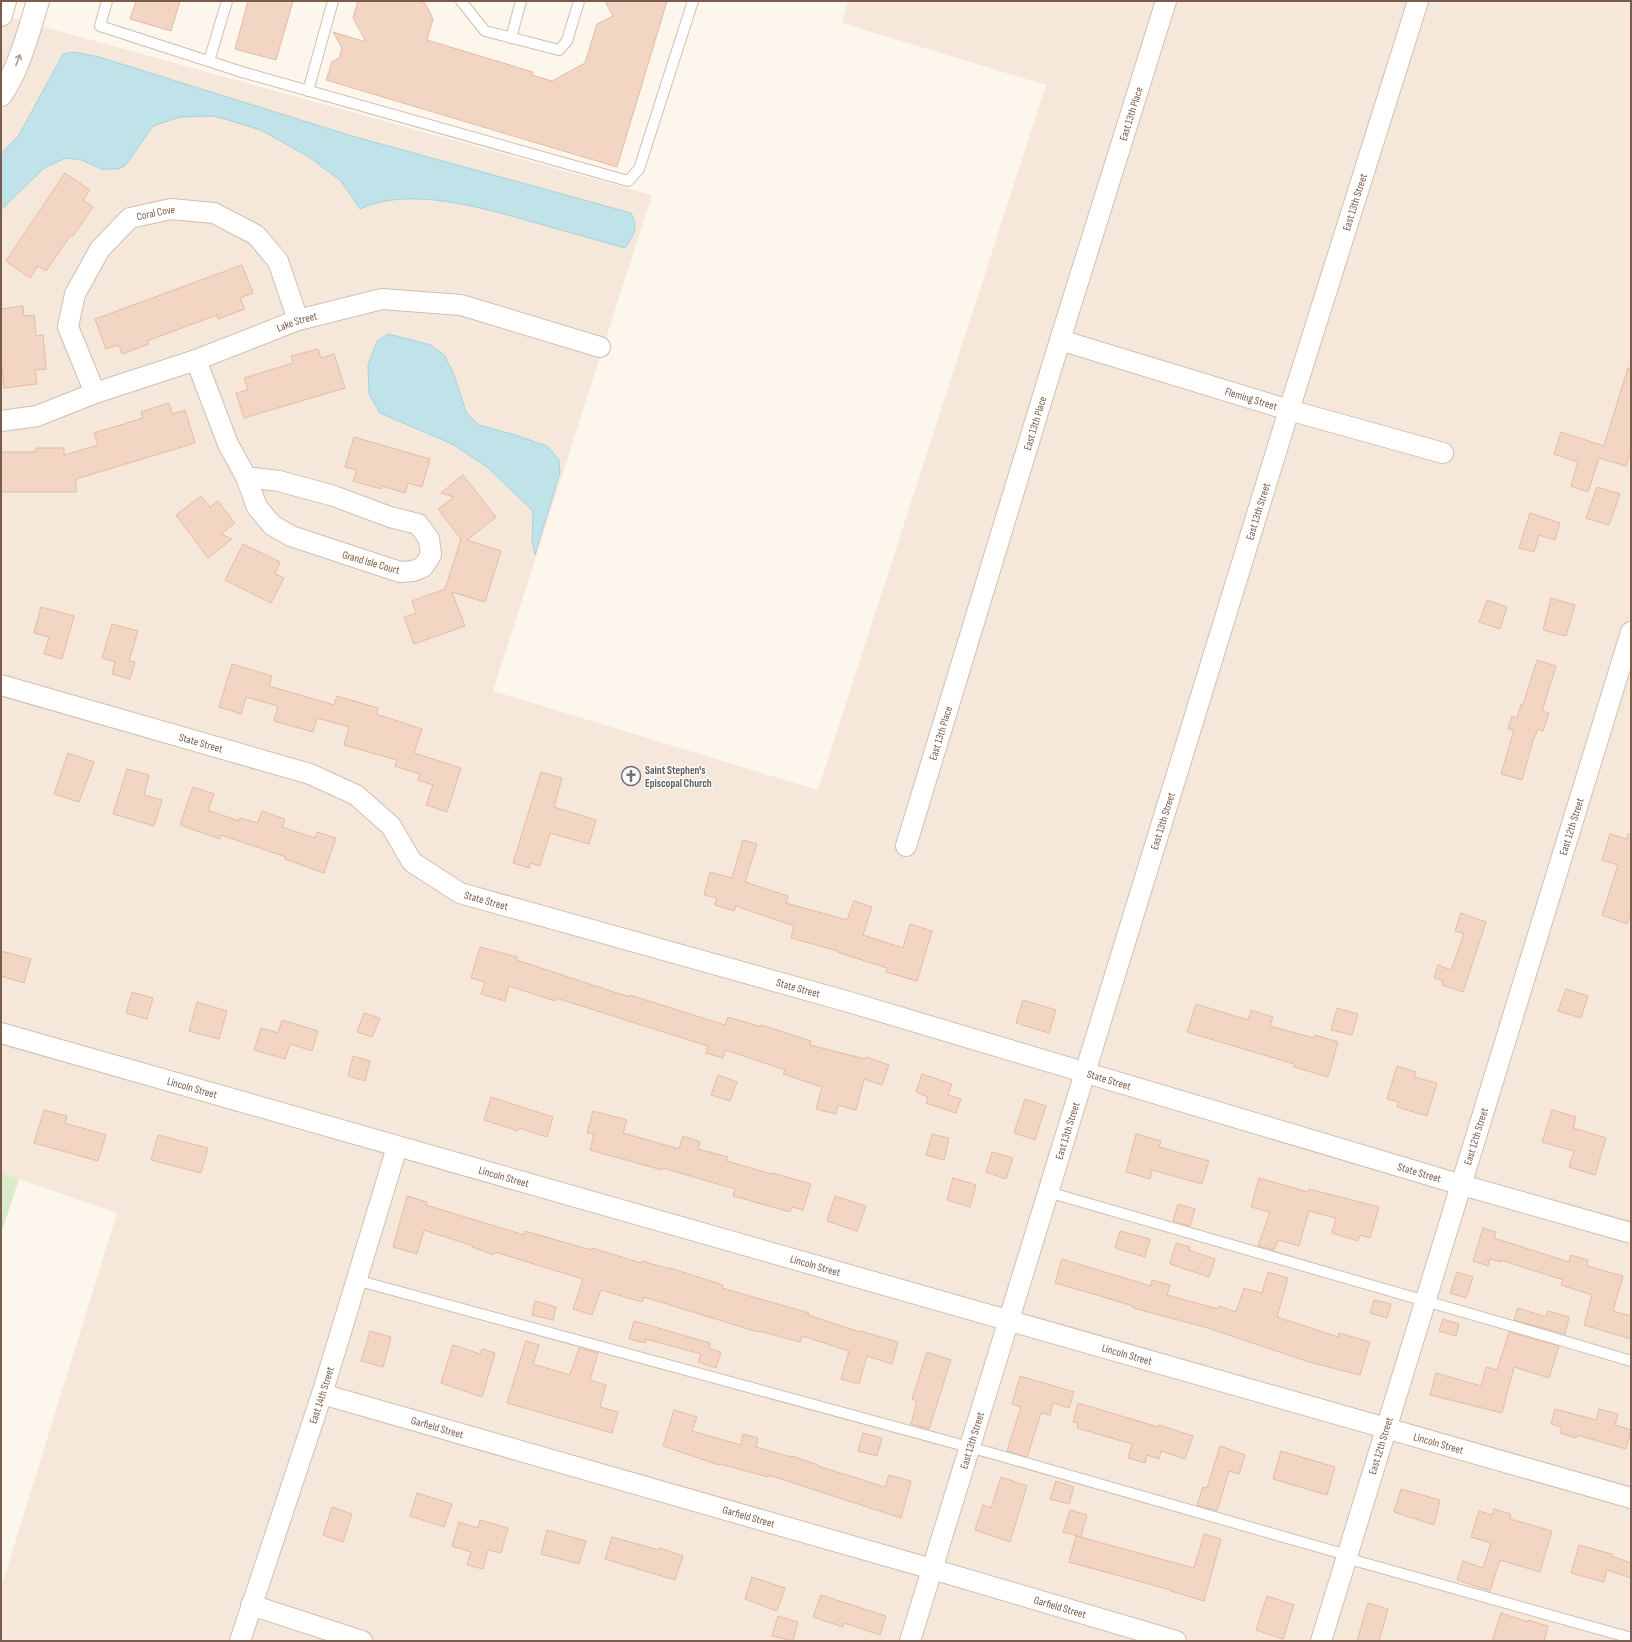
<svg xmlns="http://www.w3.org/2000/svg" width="1632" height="1642" font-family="'Sofia Sans Condensed',sans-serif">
	<rect width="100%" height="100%" fill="#fdf6ec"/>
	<!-- residential -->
	<polygon fill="#f5e8da" points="848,1 1631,1 1631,1641 1,1641 1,1588 117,1213 1,1173 1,15 652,195 493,691 818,790 1046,85 842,23"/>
	<!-- green -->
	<polygon fill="#d8ecc9" points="1,1173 19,1179 1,1234"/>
	<!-- water -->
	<g fill="#bfe3e8" stroke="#a5d3da">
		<path d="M74 52 99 57 352 136 631 213C639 228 634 235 625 248 595 240 566 231 536 223 486 209 410 185 360 209L341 181 309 157 261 130 214 116 180 117 153 126 125 166 117 169H101L82 160 66 158 44 168 1 210V154L19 135 63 54Z"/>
		<polygon points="389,334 431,345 445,356 454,375 466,412 479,425 515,435 547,446 559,460 560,472 535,555 532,541 533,511 487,467 452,444 380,413 369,394 368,365 377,341"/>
	</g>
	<!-- building -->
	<g fill="#f3d5c3" stroke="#e6bba3">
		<polygon points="136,1 180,1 171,31 130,19"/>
		<polygon points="248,1 293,1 276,60 235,49"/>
		<polygon points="358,1 418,1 425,3 433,19 427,40 533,72 532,75 552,81 585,63 597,24 613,16 605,1 667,1 617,167 326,80 332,62 339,58 342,48 333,32 366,42 353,18"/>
		<polygon points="65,173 90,190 83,200 93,207 73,236 71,235 46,271 38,266 30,278 6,261"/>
		<polygon points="242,265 253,293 240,298 245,309 218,319 217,315 147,341 149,344 122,354 119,345 106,349 95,319"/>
		<polygon points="23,306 24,316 34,315 36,336 43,335 46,369 35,370 37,384 4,388 1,358 1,309"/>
		<polygon points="318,349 321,358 334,354 345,388 244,418 236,393 248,390 244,378 293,363 291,356"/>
		<polygon points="1628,368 1631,368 1631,451 1626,466 1599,458 1588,492 1571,486 1578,462 1554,454 1561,432 1604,446"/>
		<polygon points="169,403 172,414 185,410 195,443 76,479 76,492 1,492 1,452 36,452 36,448 64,448 64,455 98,445 94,433 143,418 141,412"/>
		<polygon points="354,437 430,459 422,487 408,483 405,493 382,486 381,489 353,481 357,470 345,467"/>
		<polygon points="463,475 496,517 467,540 501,551 485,602 452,592 465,626 414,644 404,617 416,613 412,601 445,589 461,539 438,509 454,497 441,493"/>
		<polygon points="1597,487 1620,494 1609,525 1586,518"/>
		<polygon points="201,496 210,507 218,501 235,523 221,534 232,539 208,558 176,515"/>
		<polygon points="1530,513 1560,523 1555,540 1539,535 1534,552 1519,548"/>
		<polygon points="243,544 280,562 275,574 284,578 271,603 225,580"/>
		<polygon points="1551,598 1575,605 1566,636 1543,630"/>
		<polygon points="1487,600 1507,607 1500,629 1479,622"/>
		<polygon points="41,607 74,616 62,659 44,654 49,637 34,633"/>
		<polygon points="112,624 138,631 129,661 135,662 130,679 112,674 115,662 102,658"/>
		<polygon points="1537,660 1556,666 1542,711 1549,713 1543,731 1538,729 1535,737 1534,737 1522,780 1501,774 1514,730 1508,729 1512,716 1517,718 1521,704 1523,705"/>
		<polygon points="232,664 272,676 269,686 334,705 337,696 378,708 376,714 422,729 414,753 461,768 447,812 426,805 433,785 418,780 420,774 395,766 397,760 344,745 349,727 317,718 313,732 274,721 278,706 246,697 241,714 219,707"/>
		<polygon points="68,753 94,762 79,802 54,794"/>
		<polygon points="127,769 149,775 144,795 162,800 154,826 113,814"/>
		<polygon points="541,772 562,778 554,807 596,820 589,844 550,833 540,866 530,863 529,868 513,863"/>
		<polygon points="193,787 214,794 208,810 239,821 240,818 258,823 262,811 285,819 282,827 315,838 317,832 336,838 324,873 285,859 286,857 221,835 220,839 180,825"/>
		<polygon points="1610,834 1627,839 1628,834 1631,834 1631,911 1627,924 1602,915 1618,865 1602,860"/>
		<polygon points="743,840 757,844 745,882 788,896 786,903 847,920 854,901 872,907 863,935 903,948 910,924 932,931 917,981 886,972 887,968 837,952 838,951 791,938 794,926 736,906 734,911 715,905 717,898 704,895 710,872 732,878"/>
		<polygon points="1461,913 1486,922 1463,992 1442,985 1443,981 1434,978 1438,965 1451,970 1464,934 1455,931"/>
		<polygon points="480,947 517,957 517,960 629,997 630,995 725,1025 728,1017 761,1027 761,1025 811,1041 810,1045 865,1059 866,1057 889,1065 882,1085 864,1079 856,1110 838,1105 836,1114 816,1109 822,1087 783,1074 785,1070 726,1050 723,1058 706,1053 708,1046 556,998 555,1001 509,986 505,1001 481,994 485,982 471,978"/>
		<polygon points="1,951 31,959 24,983 1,976"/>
		<polygon points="1566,989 1588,996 1581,1018 1558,1011"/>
		<polygon points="132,992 153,998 147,1019 126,1013"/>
		<polygon points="1023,1000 1056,1010 1049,1033 1016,1023"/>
		<polygon points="197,1002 227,1011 219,1039 189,1031"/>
		<polygon points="1196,1004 1248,1020 1251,1010 1273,1017 1270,1026 1314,1038 1315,1035 1338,1042 1328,1077 1294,1067 1294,1064 1187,1032"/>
		<polygon points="1337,1008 1358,1014 1352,1035 1331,1030"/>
		<polygon points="364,1013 380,1018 372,1037 357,1032"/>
		<polygon points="282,1020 318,1031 312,1051 290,1044 285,1059 254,1050 261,1028 278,1033"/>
		<polygon points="353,1056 370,1061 365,1081 348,1076"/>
		<polygon points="1397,1066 1416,1072 1414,1077 1437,1083 1427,1116 1397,1107 1399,1102 1387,1099"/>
		<polygon points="922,1074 952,1084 948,1095 961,1099 956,1113 926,1103 928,1097 916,1092"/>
		<polygon points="718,1075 737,1082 730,1101 711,1095"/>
		<polygon points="491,1097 553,1117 547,1137 519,1128 518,1131 484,1120"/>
		<polygon points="1025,1099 1046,1106 1035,1140 1014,1133"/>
		<polygon points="44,1110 67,1116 65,1123 106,1135 98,1161 34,1143"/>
		<polygon points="1552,1110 1576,1117 1573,1128 1606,1138 1595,1175 1569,1167 1574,1151 1542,1142"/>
		<polygon points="593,1111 627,1120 623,1133 679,1149 683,1136 700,1142 698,1149 728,1157 727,1161 771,1174 772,1173 811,1184 803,1210 792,1207 790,1212 733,1196 735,1189 663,1168 662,1170 590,1150 594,1134 587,1133"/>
		<polygon points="932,1134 949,1138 944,1160 926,1155"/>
		<polygon points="1136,1134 1161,1141 1159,1147 1209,1161 1202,1184 1152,1170 1150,1179 1126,1172"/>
		<polygon points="158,1135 208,1148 201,1173 151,1160"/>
		<polygon points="992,1152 1013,1158 1006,1179 986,1172"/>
		<polygon points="953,1178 976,1185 970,1207 947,1200"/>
		<polygon points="1259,1178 1308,1192 1309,1189 1379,1207 1370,1238 1360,1235 1358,1241 1332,1233 1336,1218 1309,1211 1299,1246 1278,1240 1274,1250 1258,1246 1270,1212 1251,1207"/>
		<polygon points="407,1196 427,1202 426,1205 524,1235 525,1231 591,1250 592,1248 641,1263 642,1261 670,1269 670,1268 723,1285 722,1288 809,1313 808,1315 860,1332 860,1331 898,1342 892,1364 867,1356 859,1384 841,1379 849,1351 802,1336 800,1342 759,1331 758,1332 644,1297 642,1302 601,1290 592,1315 573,1309 583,1279 495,1252 494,1255 472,1247 473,1246 424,1230 417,1254 393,1247"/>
		<polygon points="835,1196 866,1206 857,1231 827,1221"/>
		<polygon points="1178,1204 1195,1209 1190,1226 1173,1221"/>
		<polygon points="1483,1228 1496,1232 1494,1238 1569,1262 1571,1255 1588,1260 1587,1266 1623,1276 1613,1311 1631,1316 1631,1339 1584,1325 1592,1295 1561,1285 1563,1280 1501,1260 1501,1262 1490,1259 1488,1266 1473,1261"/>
		<polygon points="1120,1231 1150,1239 1145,1257 1115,1248"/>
		<polygon points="1176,1243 1190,1247 1189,1250 1215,1259 1209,1277 1170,1264"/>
		<polygon points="1062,1259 1151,1286 1152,1280 1170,1285 1167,1295 1218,1309 1219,1306 1236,1312 1244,1288 1262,1293 1268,1272 1288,1278 1277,1317 1338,1337 1339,1333 1370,1342 1360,1375 1309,1362 1208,1328 1133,1308 1133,1306 1097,1295 1055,1283"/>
		<polygon points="1457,1272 1473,1277 1466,1298 1450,1293"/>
		<polygon points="1374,1300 1391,1304 1387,1318 1370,1313"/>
		<polygon points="535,1301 556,1307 553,1320 532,1315"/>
		<polygon points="1518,1308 1546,1317 1548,1311 1569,1317 1565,1334 1514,1320"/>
		<polygon points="1443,1319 1459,1324 1456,1336 1439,1331"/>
		<polygon points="634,1321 710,1343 709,1348 721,1352 716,1368 698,1362 701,1354 646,1339 645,1343 629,1339"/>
		<polygon points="370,1331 391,1337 383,1367 361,1361"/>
		<polygon points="1509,1332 1559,1346 1549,1378 1514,1367 1502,1413 1430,1395 1436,1373 1481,1386 1486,1367 1497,1370"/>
		<polygon points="526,1341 539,1345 533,1364 570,1375 579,1348 598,1353 590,1380 606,1385 600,1407 618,1412 612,1433 507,1403"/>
		<polygon points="453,1345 480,1354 482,1349 495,1353 482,1397 441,1383"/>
		<polygon points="927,1352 951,1360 929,1429 911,1424 917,1401 912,1399"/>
		<polygon points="1020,1376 1074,1392 1069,1408 1053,1403 1050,1415 1041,1413 1027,1457 1007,1451 1021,1407 1012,1404"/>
		<polygon points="1078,1403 1158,1427 1159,1425 1193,1436 1185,1459 1161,1451 1159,1459 1147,1455 1145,1463 1128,1458 1132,1444 1077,1428 1078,1423 1073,1422"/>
		<polygon points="1555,1409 1596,1420 1599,1409 1618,1414 1615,1425 1631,1430 1626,1449 1577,1435 1576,1438 1560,1433 1562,1427 1551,1424"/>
		<polygon points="674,1410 697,1417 692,1431 741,1445 743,1434 758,1438 756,1447 791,1457 792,1456 818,1465 818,1466 885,1487 889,1475 911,1481 901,1518 769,1475 768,1477 720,1464 719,1465 663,1446"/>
		<polygon points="863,1433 882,1438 877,1456 858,1451"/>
		<polygon points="1220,1446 1245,1455 1239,1474 1229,1471 1217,1511 1197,1505 1203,1487 1207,1488"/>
		<polygon points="1281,1451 1335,1467 1327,1495 1273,1479"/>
		<polygon points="1001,1477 1027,1486 1010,1542 975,1530 983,1505 991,1508"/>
		<polygon points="1056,1481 1074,1487 1069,1504 1050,1499"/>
		<polygon points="1401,1489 1440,1500 1434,1525 1394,1512"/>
		<polygon points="417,1493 452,1504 444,1527 410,1516"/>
		<polygon points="332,1507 352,1514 343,1542 323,1535"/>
		<polygon points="1494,1509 1511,1514 1510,1519 1552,1531 1540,1572 1500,1560 1490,1591 1457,1580 1463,1561 1483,1568 1491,1543 1471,1537 1479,1511 1492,1515"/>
		<polygon points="1070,1510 1087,1515 1081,1537 1063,1532"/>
		<polygon points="480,1520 508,1528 501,1553 488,1550 483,1569 467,1565 471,1552 452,1546 459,1522 478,1528"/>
		<polygon points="547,1530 586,1541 579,1564 541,1554"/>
		<polygon points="1204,1534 1221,1539 1204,1601 1171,1591 1171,1590 1069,1562 1076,1536 1194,1568"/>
		<polygon points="612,1537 659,1550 660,1548 683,1556 675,1580 605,1559"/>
		<polygon points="1579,1545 1612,1554 1611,1556 1631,1563 1631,1578 1607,1570 1604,1582 1571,1573"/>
		<polygon points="752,1577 785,1588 777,1611 745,1599"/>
		<polygon points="821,1595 886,1616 880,1635 844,1623 843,1627 813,1617"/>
		<polygon points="1267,1596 1294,1605 1283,1639 1256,1630"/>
		<polygon points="1368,1603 1388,1609 1379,1641 1357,1641"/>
		<polygon points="1501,1613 1528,1622 1528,1620 1548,1626 1544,1641 1492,1641"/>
		<polygon points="778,1616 798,1622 793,1641 772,1636"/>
	</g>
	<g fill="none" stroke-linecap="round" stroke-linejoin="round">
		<!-- service casing -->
		<g stroke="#d1beb0" stroke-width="12">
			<g id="service">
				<polyline points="107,1 100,26 242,72 628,181 639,169 693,1"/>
				<polyline points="461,1 485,31 559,50 567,41 579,1"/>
				<polyline points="511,38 521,1"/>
				<polyline points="209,61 227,1"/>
				<polyline points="308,91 333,1"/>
				<path d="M1048 1192C1242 1248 1437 1303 1631 1361"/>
				<polyline points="356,1280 998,1455 1347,1555"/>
				<polyline points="1346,1558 1631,1638"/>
			</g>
		</g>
		<!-- minor casing -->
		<g stroke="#d1beb0" stroke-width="22">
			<g id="minor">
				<path id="s1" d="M1060 340 1289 410 1443 453"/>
				<polyline points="196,360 228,444 246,477 279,481 334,496 390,517 418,524 429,539 431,555 423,567 413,571 400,572 291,536 272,525 257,507 246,477"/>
				<path id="s2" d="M95 393 68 327 75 294 100 249 130 218 171 209 214 213 256 235 278 261 298 320"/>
				<path id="s3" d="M1 421 37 416 95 393 196 360 298 320 382 299 461 305 600 347"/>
				<path id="s4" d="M1 685 310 774 356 795 391 826 412 862 460 893 849 1002 1462 1185 1631 1233"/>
				<path id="s5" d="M906 846 1060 340 1166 1"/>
				<path id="s6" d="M1 1033 1631 1498"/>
				<path id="s7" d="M322 1394 932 1569 1176 1641"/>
				<polyline points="251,1605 362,1641"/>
				<path id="s8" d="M240 1641 322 1394 397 1147"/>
				<path id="s9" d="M910 1641 1289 410 1418 1"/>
				<path id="s10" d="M1321 1641C1423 1304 1528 968 1631 632"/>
			</g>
		</g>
		<!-- tertiary casing -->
		<g stroke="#d1beb0" stroke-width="24">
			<g id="tertiary">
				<polyline points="1,15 5,1"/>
				<path d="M1 95C20 67 28 33 38 1"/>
			</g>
		</g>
		<!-- service -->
		<use href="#service" stroke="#fff" stroke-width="10"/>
		<!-- minor -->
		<use href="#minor" stroke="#fff" stroke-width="20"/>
		<!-- tertiary -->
		<use href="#tertiary" stroke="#fff" stroke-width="22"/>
	</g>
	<!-- one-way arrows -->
	<defs><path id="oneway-shaft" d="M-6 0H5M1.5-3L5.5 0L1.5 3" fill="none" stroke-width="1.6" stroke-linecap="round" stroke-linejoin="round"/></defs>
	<use stroke="#af9d94" href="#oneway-shaft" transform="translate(18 60) rotate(-69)"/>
	<!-- icons -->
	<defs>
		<g id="church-ring" transform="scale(1)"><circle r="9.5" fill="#fffaf3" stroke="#6b7280" stroke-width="1.5"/><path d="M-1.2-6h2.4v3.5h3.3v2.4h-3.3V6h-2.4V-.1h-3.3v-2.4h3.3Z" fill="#6b7280"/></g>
	</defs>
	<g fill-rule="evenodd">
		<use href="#church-ring" x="631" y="776"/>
	</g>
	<g text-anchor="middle" stroke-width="3" stroke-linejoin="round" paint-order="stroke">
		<!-- street labels -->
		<g font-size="11" fill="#7a5c4d" stroke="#fffaf3">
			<text dy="4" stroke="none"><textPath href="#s5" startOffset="766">East 13th Place</textPath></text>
			<text dy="4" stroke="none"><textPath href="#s9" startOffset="1506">East 13th Street</textPath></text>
			<text dy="4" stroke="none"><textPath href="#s2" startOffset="226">Coral Cove</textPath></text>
			<text dy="4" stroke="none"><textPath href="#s3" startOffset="313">Lake Street</textPath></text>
			<text dy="4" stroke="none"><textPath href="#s1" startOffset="200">Fleming Street</textPath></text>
			<text dy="4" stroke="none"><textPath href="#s5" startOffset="442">East 13th Place</textPath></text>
			<text dy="4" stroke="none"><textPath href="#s9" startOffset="1182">East 13th Street</textPath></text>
			<text transform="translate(371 562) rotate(16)" y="4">Grand Isle Court</text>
			<text dy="4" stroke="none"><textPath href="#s5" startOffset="118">East 13th Place</textPath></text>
			<text dy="4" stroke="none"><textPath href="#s4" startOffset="208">State Street</textPath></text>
			<text dy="4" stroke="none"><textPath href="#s9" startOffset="858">East 13th Street</textPath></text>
			<text dy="4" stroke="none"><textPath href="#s10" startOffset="852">East 12th Street</textPath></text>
			<text dy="4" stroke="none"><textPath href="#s4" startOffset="545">State Street</textPath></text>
			<text dy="4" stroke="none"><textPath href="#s4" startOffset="869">State Street</textPath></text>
			<text dy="4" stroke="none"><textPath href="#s4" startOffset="1193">State Street</textPath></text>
			<text dy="4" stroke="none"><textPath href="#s6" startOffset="199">Lincoln Street</textPath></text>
			<text dy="4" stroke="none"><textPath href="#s9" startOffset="534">East 13th Street</textPath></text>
			<text dy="4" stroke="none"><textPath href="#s10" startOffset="528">East 12th Street</textPath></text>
			<text dy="4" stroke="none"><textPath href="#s4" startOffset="1517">State Street</textPath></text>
			<text dy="4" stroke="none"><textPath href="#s6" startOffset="523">Lincoln Street</textPath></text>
			<text dy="4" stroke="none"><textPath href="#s6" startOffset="847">Lincoln Street</textPath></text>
			<text dy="4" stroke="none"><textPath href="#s6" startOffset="1171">Lincoln Street</textPath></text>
			<text dy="4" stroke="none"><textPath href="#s8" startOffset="259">East 14th Street</textPath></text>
			<text dy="4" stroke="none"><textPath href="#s7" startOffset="120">Garfield Street</textPath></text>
			<text dy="4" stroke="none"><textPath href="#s9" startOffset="210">East 13th Street</textPath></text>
			<text dy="4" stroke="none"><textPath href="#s6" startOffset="1495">Lincoln Street</textPath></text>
			<text dy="4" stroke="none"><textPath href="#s10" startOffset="204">East 12th Street</textPath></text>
			<text dy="4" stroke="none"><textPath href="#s7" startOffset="444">Garfield Street</textPath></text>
			<text dy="4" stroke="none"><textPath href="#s7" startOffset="768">Garfield Street</textPath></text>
		</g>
		<!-- worship labels -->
		<g font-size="11" font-weight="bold" fill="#5b616d" stroke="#fffaf3" text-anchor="start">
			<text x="645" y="774">Saint Stephen's<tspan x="645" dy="13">Episcopal Church</tspan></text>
		</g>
	</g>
	<!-- border -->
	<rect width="1632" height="1642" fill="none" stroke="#7a5c4d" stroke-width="4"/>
</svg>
